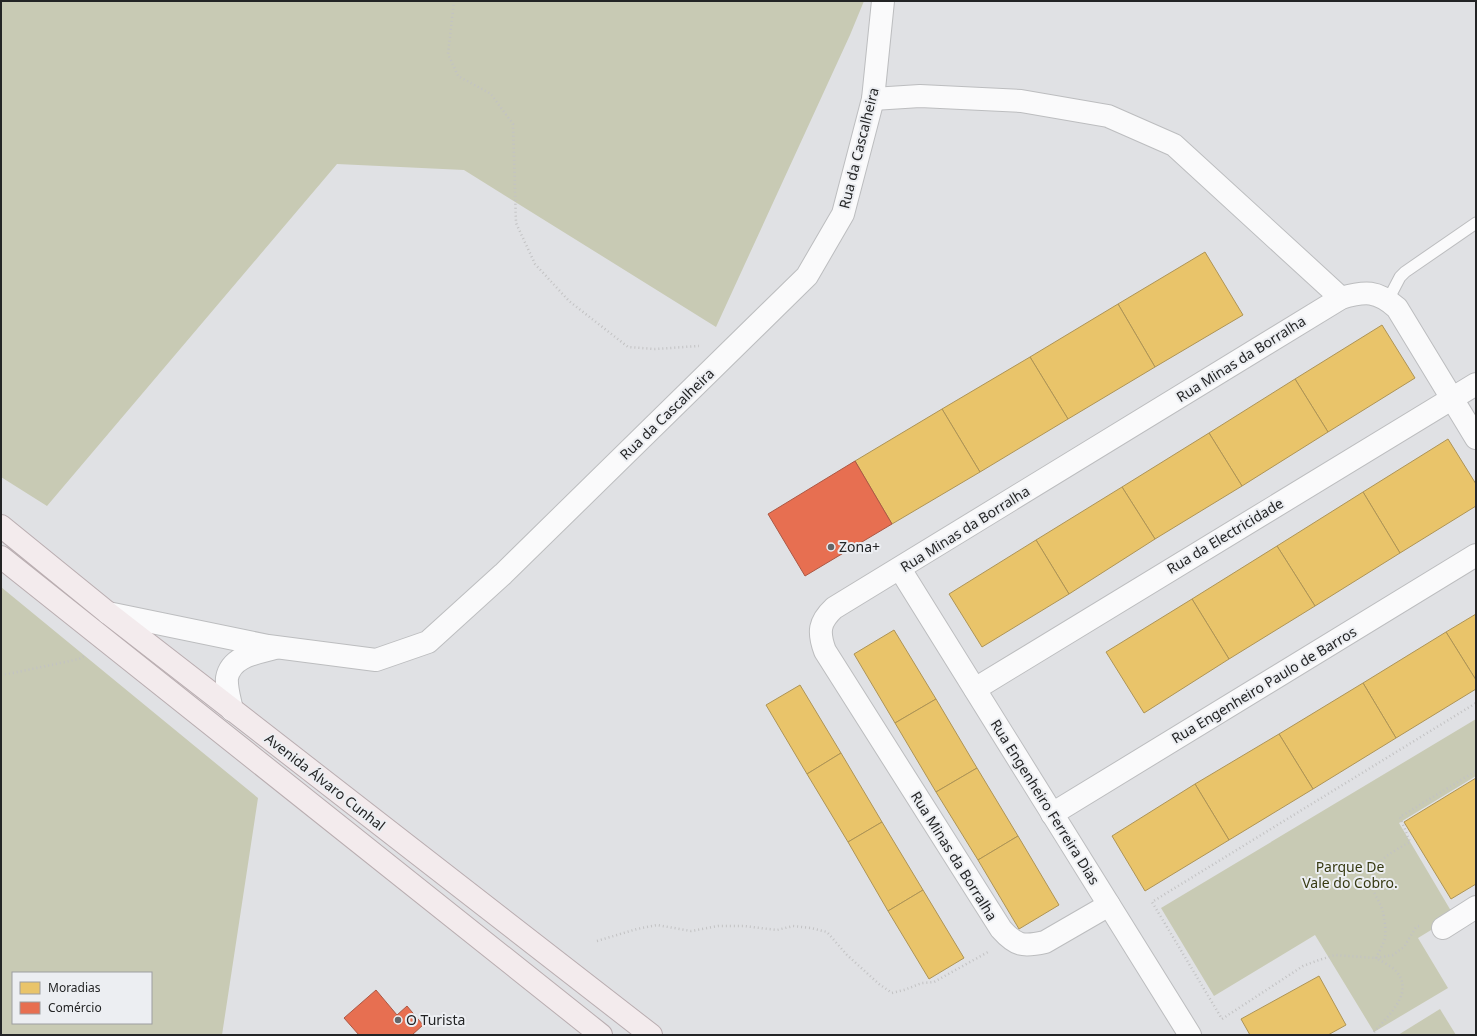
<svg xmlns="http://www.w3.org/2000/svg" width="1477" height="1036" font-family="'Noto Sans',sans-serif">
	<rect width="100%" height="100%" fill="#e0e1e4"/>
	<!-- green -->
	<g fill="#c8cab4" fill-rule="evenodd">
		<polygon points="1,1 864,1 850,35 716,327 464,170 337,164 47,506 1,477"/>
		<path d="M1 587 258 798 222 1035H1ZM13 973H151V1023H13Z"/>
		<polygon points="1476,719 1476,776 1399,823 1454,916 1418,938 1448,988 1374,1032 1315,935 1214,996 1161,908"/>
		<polygon points="1440,1009 1456,1035 1398,1035"/>
	</g>
	<!-- homes -->
	<g fill="#e9c46a" stroke="#ae9455">
		<polygon points="1205,252 1243,315 1155,367 1118,304"/>
		<polygon points="1118,304 1155,367 1068,419 1030,357"/>
		<polygon points="1382,325 1415,378 1328,432 1295,379"/>
		<polygon points="1030,357 1068,419 980,472 942,409"/>
		<polygon points="1295,379 1328,432 1242,486 1209,433"/>
		<polygon points="942,409 980,472 892,524 855,461"/>
		<polygon points="1209,433 1242,486 1155,539 1122,487"/>
		<polygon points="1448,439 1476,484 1476,506 1400,553 1363,492"/>
		<polygon points="1122,487 1155,539 1069,594 1036,540"/>
		<polygon points="1363,492 1400,553 1315,606 1277,546"/>
		<polygon points="1036,540 1069,594 982,647 949,594"/>
		<polygon points="1277,546 1315,606 1229,659 1192,599"/>
		<polygon points="1192,599 1229,659 1144,713 1106,652"/>
		<polygon points="1476,614 1476,680 1446,632"/>
		<polygon points="894,630 936,699 895,723 854,654"/>
		<polygon points="1446,632 1476,680 1476,689 1396,738 1363,683"/>
		<polygon points="1363,683 1396,738 1313,789 1279,734"/>
		<polygon points="800,685 841,753 807,774 766,705"/>
		<polygon points="936,699 977,768 936,792 895,723"/>
		<polygon points="1279,734 1313,789 1229,840 1195,784"/>
		<polygon points="841,753 882,822 848,842 807,774"/>
		<polygon points="977,768 1018,836 978,860 936,792"/>
		<polygon points="1476,778 1476,884 1451,899 1404,822"/>
		<polygon points="1195,784 1229,840 1145,891 1112,836"/>
		<polygon points="882,822 923,890 888,911 848,842"/>
		<polygon points="1018,836 1059,905 1019,929 978,860"/>
		<polygon points="923,890 964,958 929,979 888,911"/>
		<polygon points="1319,976 1346,1025 1328,1035 1250,1035 1241,1019"/>
	</g>
	<!-- shops -->
	<g fill="#e76f51" stroke="#ac5844">
		<polygon points="855,461 892,524 805,576 768,514"/>
		<polygon points="376,990 397,1015 407,1006 423,1025 412,1035 359,1035 344,1018"/>
	</g>
	<g fill="none" stroke-linecap="round" stroke-linejoin="round">
		<!-- service casing -->
		<g stroke="#bcbdbf" stroke-width="13">
			<polyline id="service" points="1388,300 1400,277 1405,272 1476,223"/>
		</g>
		<!-- minor casing -->
		<g stroke="#bcbdbf" stroke-width="24">
			<g id="minor">
				<polyline points="873,99 920,96 1021,101 1108,116 1174,145 1341,298"/>
				<polyline points="900,569 1190,1035"/>
				<polyline points="108,613 268,646 376,660 428,642 503,574 807,276 843,214 873,99 883,1"/>
				<polyline points="975,689 1476,384"/>
				<path d="M232 710C230 700 226 688 227 678 231 656 257 653 275 648"/>
				<polyline points="1052,814 1476,555"/>
				<path d="M1109 905 1045 942C1023 947 1016 946 1001 929L825 651C818 632 819 622 834 608L1341 298C1365 291 1377 290 1397 308L1476 438"/>
				<polyline points="1443,928 1476,907"/>
			</g>
		</g>
		<!-- primary casing -->
		<g stroke="#b9adb0" stroke-width="24">
			<g id="primary">
				<polyline points="1,526 108,613 651,1035"/>
				<polyline points="1,557 601,1035"/>
			</g>
		</g>
		<!-- path -->
		<g stroke="#c2c2c3" stroke-width="2.5" stroke-dasharray="1 3" stroke-linecap="butt">
			<polyline points="454,1 448,54 458,76 491,94 513,124 516,223 535,264 569,301 628,347 655,349 699,346"/>
			<polyline points="1,675 13,673 79,659 86,655"/>
			<polyline points="1419,926 1416,927 1404,947 1393,955 1376,958 1335,955 1319,960 1303,966 1222,1019 1152,902 1476,703"/>
			<polyline points="597,941 637,929 657,925 691,931 718,926 744,926 777,930 793,926 811,928 827,932 847,955 879,984 892,993 904,990 922,983 934,982 988,952"/>
			<path d="M1374 1032C1388 1016 1417 991 1394 969 1389 965 1381 961 1376 958 1379 952 1383 945 1385 938 1386 932 1385 923 1384 917 1382 906 1379 903 1375 894 1363 866 1390 853 1410 842L1400 817 1476 771"/>
		</g>
		<!-- service -->
		<use href="#service" stroke="#fafafb" stroke-width="11"/>
		<!-- minor -->
		<use href="#minor" stroke="#fafafb" stroke-width="22"/>
		<!-- primary -->
		<use href="#primary" stroke="#f3ebed" stroke-width="22"/>
	</g>
	<!-- markers -->
	<g fill="#656668" stroke="#eceef2" stroke-width="1.5">
		<circle cx="831" cy="547" r="4"/>
		<circle cx="398" cy="1020" r="4"/>
	</g>
	<g text-anchor="middle" stroke-width="4" stroke-linejoin="round" paint-order="stroke">
		<!-- street labels -->
		<g font-size="14" fill="#232425" stroke="#eceef2">
			<text transform="translate(859 148) rotate(-76)" y="5">Rua da Cascalheira</text>
			<text transform="translate(1241 359) rotate(-32)" y="5">Rua Minas da Borralha</text>
			<text transform="translate(667 414) rotate(-44)" y="5">Rua da Cascalheira</text>
			<text transform="translate(965 529) rotate(-32)" y="5">Rua Minas da Borralha</text>
			<text transform="translate(1225 536) rotate(-31)" y="5">Rua da Electricidade</text>
			<text transform="translate(1264 685) rotate(-31)" y="5">Rua Engenheiro Paulo de Barros</text>
			<text transform="translate(325 782) rotate(38)" y="5">Avenida Álvaro Cunhal</text>
			<text transform="translate(1045 802) rotate(58)" y="5">Rua Engenheiro Ferreira Dias</text>
			<text transform="translate(954 856) rotate(58)" y="5">Rua Minas da Borralha</text>
		</g>
		<!-- poi labels -->
		<g font-size="14" fill="#232425" stroke="#eceef2" text-anchor="start">
			<text x="839" y="552">Zona+</text>
			<text x="406" y="1025">O Turista</text>
		</g>
		<!-- park labels -->
		<g font-size="14" fill="#373a12" stroke="#eceef2">
			<text x="1350" y="872">Parque De<tspan x="1350" dy="16">Vale do Cobro.</tspan></text>
		</g>
	</g>
	<!-- border -->
	<rect width="1477" height="1036" fill="none" stroke="#232425" stroke-width="4"/>
	<!-- legend -->
	<rect x="12" y="972" width="140" height="52" fill="#eceef2" stroke="#9c9da0"/>
	<rect x="20" y="982" width="20" height="12" fill="#e9c46a" stroke="#9c9da0"/>
	<text x="48" y="992" font-size="12" fill="#232425">Moradias</text>
	<rect x="20" y="1002" width="20" height="12" fill="#e76f51" stroke="#9c9da0"/>
	<text x="48" y="1012" font-size="12" fill="#232425">Comércio</text>
</svg>
